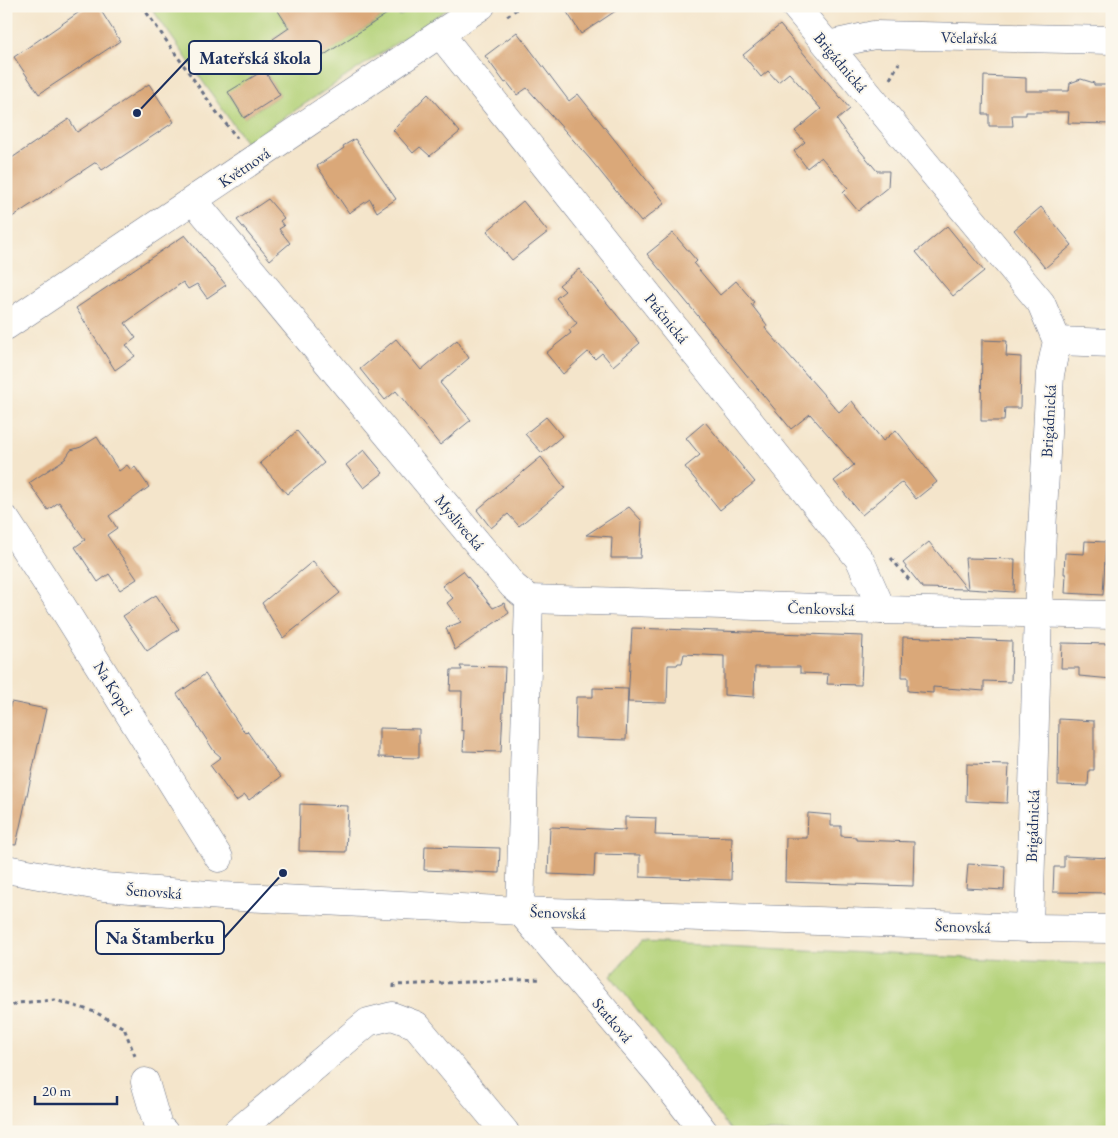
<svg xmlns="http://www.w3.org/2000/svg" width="1118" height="1138" font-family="'EB Garamond',serif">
	<rect width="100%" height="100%" fill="#fbf7ec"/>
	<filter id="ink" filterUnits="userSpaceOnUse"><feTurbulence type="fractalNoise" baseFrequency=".02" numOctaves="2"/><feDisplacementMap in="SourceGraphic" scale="10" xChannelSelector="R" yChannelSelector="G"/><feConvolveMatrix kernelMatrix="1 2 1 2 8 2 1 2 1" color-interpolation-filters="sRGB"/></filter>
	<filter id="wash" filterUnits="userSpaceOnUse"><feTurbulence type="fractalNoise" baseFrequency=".0096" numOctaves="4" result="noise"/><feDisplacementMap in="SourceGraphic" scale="20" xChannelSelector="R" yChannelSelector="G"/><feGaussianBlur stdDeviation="1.12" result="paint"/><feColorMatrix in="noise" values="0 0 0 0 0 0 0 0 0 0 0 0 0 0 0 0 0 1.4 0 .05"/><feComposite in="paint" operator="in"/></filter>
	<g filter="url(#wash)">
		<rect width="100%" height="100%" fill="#f4e5cb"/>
		<!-- green -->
		<g fill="#b4d279" stroke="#68806c" fill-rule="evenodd">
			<path d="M150 6H289L280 13 289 28 273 39 292 67 308 56 312 62 395 9 400 16 414 6H452L246 143ZM264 70 280 95 244 118 228 93Z"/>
			<polygon points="641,942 1112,965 1112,1132 732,1132 611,976"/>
		</g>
		<g id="blocks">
			<!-- building -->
			<g fill="#daa879">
				<polygon points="88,6 98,6 120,41 39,94 14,57"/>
				<polygon points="275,6 399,6 312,63 308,56 292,67 273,39 289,28"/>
				<polygon points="563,6 623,6 581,34"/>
				<polygon points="780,25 850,109 837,120 847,135 877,171 889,171 888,187 858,211 843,193 848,188 821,157 807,168 794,151 805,142 795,131 821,109 789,73 778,82 768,71 761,77 743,55"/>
				<polygon points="517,32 569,101 578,94 665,203 641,222 590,159 527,88 517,95 507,82 505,83 485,56"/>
				<polygon points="264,70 280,95 244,118 228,92"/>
				<polygon points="984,76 1026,78 1026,91 1069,91 1070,83 1081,79 1094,83 1094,85 1112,85 1112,124 1068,123 1069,112 1026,112 1026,115 1012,115 1013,126 989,126 989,114 983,114"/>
				<polygon points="149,84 174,122 102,170 96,162 6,221 6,162 69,119 77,132"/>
				<polygon points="428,94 460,132 430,156 420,147 413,153 393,130"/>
				<polygon points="355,139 396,199 377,212 370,199 349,213 317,166 344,148 343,146"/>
				<polygon points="268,199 284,218 280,221 284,226 279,229 290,243 270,260 237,220"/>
				<polygon points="523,201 548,232 512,260 487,231"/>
				<polygon points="1041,207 1072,245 1045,268 1014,230"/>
				<polygon points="947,226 984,271 953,296 916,252"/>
				<polygon points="673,233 697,261 694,264 720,295 736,281 754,302 751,304 767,325 765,328 839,412 852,401 883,441 896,430 937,482 916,499 902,482 862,515 834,481 854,465 810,414 791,429 647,254"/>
				<polygon points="185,235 226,285 207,298 197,284 188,289 183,282 125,323 136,338 126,345 135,356 115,370 76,308"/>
				<polygon points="579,269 640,343 613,366 602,353 595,359 588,352 563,374 546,353 571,333 569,330 577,323 556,298 565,291 559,285"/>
				<polygon points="396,339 421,370 457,340 469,358 440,383 471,420 440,445 396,391 385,400 360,369"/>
				<polygon points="982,340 1007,341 1006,356 1021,357 1020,408 1005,408 1004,421 981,421"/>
				<polygon points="546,417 562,436 542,453 525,434"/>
				<polygon points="705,422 755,482 720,510 685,467 700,455 686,438"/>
				<polygon points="297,431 324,463 287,494 260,463"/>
				<polygon points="97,437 119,471 127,465 131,470 135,467 149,487 109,516 117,528 107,535 137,579 120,590 109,574 98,582 75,547 85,540 59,502 48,510 29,483 65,459 71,450 81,447"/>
				<polygon points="364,450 383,473 364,488 346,465"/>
				<polygon points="541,457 565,488 519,526 508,514 491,528 477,510"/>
				<polygon points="629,507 642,521 640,558 611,558 612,537 586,535"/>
				<polygon points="1085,541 1106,542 1103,595 1065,593 1066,574 1064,574 1065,553 1084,554"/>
				<polygon points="929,542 967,589 923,588 903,563"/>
				<polygon points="965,558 1015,559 1014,592 968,589"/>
				<polygon points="313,561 340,593 283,638 262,603"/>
				<polygon points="463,571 493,608 504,603 509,613 455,650 446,628 461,622 447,603 453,598 442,586"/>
				<polygon points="156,595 179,629 147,651 123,616"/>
				<polygon points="632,628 863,636 861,685 827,684 828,674 800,673 800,667 755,667 754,697 724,695 724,656 684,654 682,663 678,663 677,665 668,665 667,703 628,702"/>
				<polygon points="903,637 1012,641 1011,682 984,681 984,691 933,687 933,693 908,691 908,677 902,677"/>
				<polygon points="1062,643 1112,644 1112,679 1079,676 1079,668 1061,668"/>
				<polygon points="460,666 505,667 501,752 463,751 464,730 461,731 462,691 450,691 451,670 462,670"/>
				<polygon points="205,674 245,733 247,731 263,754 281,777 249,800 245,795 236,801 210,765 221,757 214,751 177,694"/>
				<polygon points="593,688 628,689 626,740 575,738 576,697 593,697"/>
				<polygon points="11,702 46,709 16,845 6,844 6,723"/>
				<polygon points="1059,719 1094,721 1094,770 1089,770 1088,786 1058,785"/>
				<polygon points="379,728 419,729 419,758 379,757"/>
				<polygon points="967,764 1009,765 1007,803 966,801"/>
				<polygon points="300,804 348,806 346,852 299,851"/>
				<polygon points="808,813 831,815 831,826 841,826 841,836 856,837 856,840 914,842 913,886 785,882 786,838 807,838"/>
				<polygon points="625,817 656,818 655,835 732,837 731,880 640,877 640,855 595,854 594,876 548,874 550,827 625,830"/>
				<polygon points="425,846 500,848 499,873 424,870"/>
				<polygon points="1064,856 1112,858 1112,893 1053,892 1054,867 1064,867"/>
				<polygon points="968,864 1005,866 1004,890 966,888"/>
			</g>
		</g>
	</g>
	<g filter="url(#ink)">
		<use href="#blocks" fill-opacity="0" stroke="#676f84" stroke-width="1"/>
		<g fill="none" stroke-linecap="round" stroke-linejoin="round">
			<!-- minor casing -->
			<g stroke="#676f84" stroke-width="29">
				<g id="minor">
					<polyline points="795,6 1041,303 1057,341 1050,374 1038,612 1029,928"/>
					<polyline points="440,34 860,560 882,610"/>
					<polyline points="828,45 874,35 1112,40"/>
					<polyline points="194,201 513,586 529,599 520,911 659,1074 704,1132"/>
					<polyline points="6,326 481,6"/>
					<polyline points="1057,341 1112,343"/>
					<polyline points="6,520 60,603 219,858"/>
					<polyline points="529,599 882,610 1112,615"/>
					<polyline points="145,1082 159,1130 164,1132"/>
					<polyline points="237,1132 368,1022 392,1016 416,1025 505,1132"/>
				</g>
			</g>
			<!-- tertiary casing -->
			<g stroke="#676f84" stroke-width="29">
				<polyline id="tertiary" points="6,869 104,887 222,896 520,911 1029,928 1112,929"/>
			</g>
			<!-- path -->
			<g stroke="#676f84" stroke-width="3" stroke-dasharray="4 4" stroke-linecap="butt">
				<polyline points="142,6 215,110 237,138"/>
				<polyline points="507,16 521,6"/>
				<polyline points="890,79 899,63"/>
				<polyline points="891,558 911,582"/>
				<polyline points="394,988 394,985 542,979"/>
				<polyline points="6,1010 17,1003 55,1000 95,1012 124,1028 135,1056"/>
			</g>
			<!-- minor -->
			<use href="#minor" stroke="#fff" stroke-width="28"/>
			<!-- tertiary -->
			<use href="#tertiary" stroke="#fff" stroke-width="28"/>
		</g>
	</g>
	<g text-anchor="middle" stroke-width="4" stroke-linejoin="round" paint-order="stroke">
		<!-- street labels -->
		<g font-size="16" fill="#1b2f5e" stroke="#fbf7ec">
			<text transform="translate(969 37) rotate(1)" y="6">Včelařská</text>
			<text transform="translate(841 62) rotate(50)" y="6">Brigádnická</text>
			<text transform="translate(244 167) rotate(-34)" y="6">Květnová</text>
			<text transform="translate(667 318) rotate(51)" y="6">Ptáčnická</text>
			<text transform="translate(1048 421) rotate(-87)" y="6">Brigádnická</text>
			<text transform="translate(460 522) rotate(50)" y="6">Myslivecká</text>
			<text transform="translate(821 608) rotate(2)" y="6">Čenkovská</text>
			<text transform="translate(114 688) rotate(58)" y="6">Na Kopci</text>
			<text transform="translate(1032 826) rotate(-88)" y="6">Brigádnická</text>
			<text transform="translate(154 891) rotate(4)" y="6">Šenovská</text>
			<text transform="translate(558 912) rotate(2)" y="6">Šenovská</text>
			<text transform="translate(963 926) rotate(2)" y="6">Šenovská</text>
			<text transform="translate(613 1020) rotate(50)" y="6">Statková</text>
		</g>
	</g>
	<!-- callouts -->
	<path fill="none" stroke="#1b2f5e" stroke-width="2" d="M137 113L189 58M283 873L224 938"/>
	<g fill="#1b2f5e" stroke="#fbf7ec" stroke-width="2">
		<circle cx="137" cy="113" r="5"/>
		<circle cx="283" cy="873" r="5"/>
	</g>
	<g fill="#fbf7ec" stroke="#1b2f5e" stroke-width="2">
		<rect x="189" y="41" width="132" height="33" rx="5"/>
		<rect x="96" y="921" width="128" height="33" rx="5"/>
	</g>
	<g font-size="18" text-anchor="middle" font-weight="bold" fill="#1b2f5e">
		<text x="255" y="64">Mateřská škola</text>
		<text x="160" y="944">Na Štamberku</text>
	</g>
	<!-- margin -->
	<rect width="1118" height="1138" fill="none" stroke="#fbf7ec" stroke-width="25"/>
	<!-- scale -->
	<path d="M35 1096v8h82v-8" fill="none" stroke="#1b2f5e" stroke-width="2.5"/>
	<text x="42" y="1096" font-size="15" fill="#1b2f5e" stroke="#fbf7ec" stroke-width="4" paint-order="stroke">20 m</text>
</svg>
